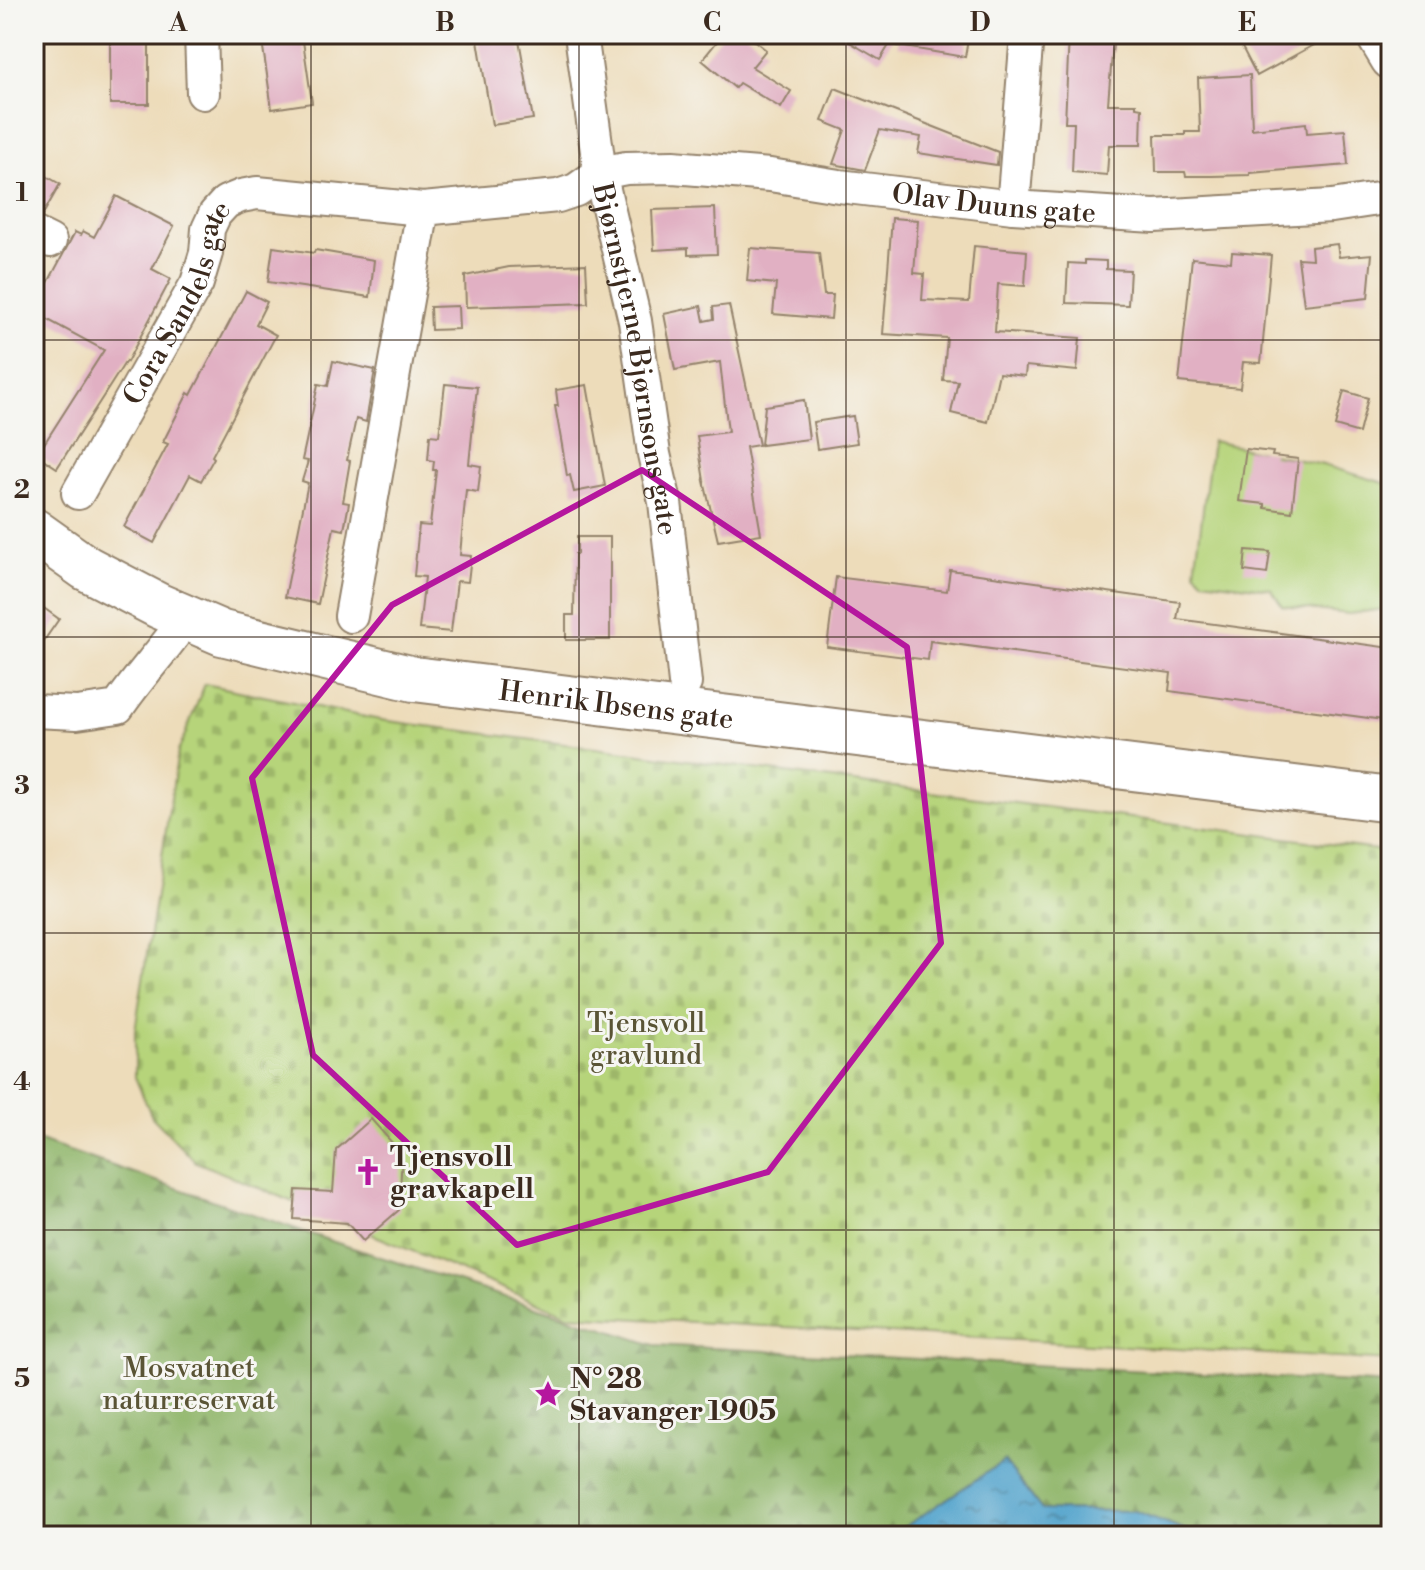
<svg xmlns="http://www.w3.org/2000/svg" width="1425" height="1570" font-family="'Libre Bodoni',serif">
	<defs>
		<pattern id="forest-firs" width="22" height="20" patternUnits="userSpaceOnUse" patternTransform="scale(2)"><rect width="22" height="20" fill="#90b66a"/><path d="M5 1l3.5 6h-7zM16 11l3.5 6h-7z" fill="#779457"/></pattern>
		<pattern id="cemetery-stones" width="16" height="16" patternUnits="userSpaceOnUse" patternTransform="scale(2)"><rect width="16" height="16" fill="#b6d47a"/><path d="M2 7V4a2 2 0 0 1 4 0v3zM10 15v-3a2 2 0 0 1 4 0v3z" fill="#9db669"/></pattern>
		<pattern id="water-ripples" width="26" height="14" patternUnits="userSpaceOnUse" patternTransform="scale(2)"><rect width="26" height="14" fill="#51a3cc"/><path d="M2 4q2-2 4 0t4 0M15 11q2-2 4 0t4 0" fill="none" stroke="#4485a5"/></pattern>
	</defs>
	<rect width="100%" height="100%" fill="#f6f6f2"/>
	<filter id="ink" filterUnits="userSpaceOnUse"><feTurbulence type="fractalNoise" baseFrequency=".0125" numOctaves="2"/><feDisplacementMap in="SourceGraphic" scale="16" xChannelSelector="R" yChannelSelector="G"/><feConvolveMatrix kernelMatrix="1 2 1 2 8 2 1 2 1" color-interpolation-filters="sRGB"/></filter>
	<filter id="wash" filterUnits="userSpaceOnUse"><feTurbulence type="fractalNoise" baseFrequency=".006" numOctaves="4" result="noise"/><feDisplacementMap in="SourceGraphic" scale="32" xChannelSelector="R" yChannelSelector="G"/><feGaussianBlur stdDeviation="1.8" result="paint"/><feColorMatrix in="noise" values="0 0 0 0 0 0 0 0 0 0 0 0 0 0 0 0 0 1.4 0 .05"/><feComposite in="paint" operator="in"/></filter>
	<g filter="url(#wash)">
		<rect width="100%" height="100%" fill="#eddcba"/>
		<!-- green -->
		<polygon fill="#b6d47a" stroke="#787f4c" stroke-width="2" points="1212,441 1323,465 1391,485 1391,608 1349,614 1283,606 1271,589 1203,580 1195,571"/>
		<!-- forest -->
		<polygon fill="url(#forest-firs)" stroke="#667044" stroke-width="2" points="34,1139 334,1242 654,1345 1391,1384 1391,1536 1202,1536 1135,1511 1042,1510 1004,1461 891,1536 54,1536 34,1524"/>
		<!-- cemetery -->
		<polygon fill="url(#cemetery-stones)" stroke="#787f4c" stroke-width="2" points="205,684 380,720 1391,852 1391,1361 568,1315 196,1162 152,1117 135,1077 135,1031 178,752"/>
		<!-- water -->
		<polygon fill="url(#water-ripples)" stroke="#466675" stroke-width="2" points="1004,1461 1042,1510 1135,1511 1202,1536 891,1536"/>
		<g id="blocks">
			<!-- building -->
			<g fill="#e1b0c3">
				<rect x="110" y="34" width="39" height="70"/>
				<polygon points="261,34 302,34 312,103 272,109"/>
				<polygon points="518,34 533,119 492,125 478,40"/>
				<polygon points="723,34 746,34 766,50 752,67 791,91 781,108 739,83 735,88 702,60"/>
				<polygon points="836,34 896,34 880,60"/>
				<polygon points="899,34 969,34 965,57 898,46"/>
				<polygon points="1069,34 1108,34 1108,43 1113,43 1108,104 1136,104 1136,107 1142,108 1141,145 1109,145 1107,175 1072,172 1074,123 1065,123"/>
				<polygon points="1235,34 1334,34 1257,76"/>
				<polygon points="1250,75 1252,129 1306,123 1307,133 1345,130 1348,165 1250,173 1250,175 1212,176 1186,176 1185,172 1156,172 1155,135 1185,135 1185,132 1200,132 1198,78"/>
				<polygon points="835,88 998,152 997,165 918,153 921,137 880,130 865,170 833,164 845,130 822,121"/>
				<polygon points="34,169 60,184 42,216 34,214"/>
				<polygon points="116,196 174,226 152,269 171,279 127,362 126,361 57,468 37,455 104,350 39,315 41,311 35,307 75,232 81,235 83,231 94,237"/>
				<polygon points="715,208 717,254 688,255 688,248 654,250 652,210"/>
				<polygon points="892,218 918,220 914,273 924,274 922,300 969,302 974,246 1027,251 1025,286 998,284 995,332 1080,338 1077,371 1026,366 1025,376 999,373 988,422 951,413 958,381 943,380 947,338 883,334"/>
				<polygon points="1337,244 1339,257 1372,254 1368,298 1304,305 1298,258 1312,259 1311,247"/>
				<polygon points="273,247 314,253 315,250 374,260 370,297 268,282"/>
				<polygon points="750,248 819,253 824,295 833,295 831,319 773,314 776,284 747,281"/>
				<polygon points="1232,252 1271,255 1261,363 1243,362 1240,388 1179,382 1192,258 1231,262"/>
				<polygon points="1085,260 1106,261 1106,269 1130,270 1128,305 1066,303 1068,263 1085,264"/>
				<polygon points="586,264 588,303 466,307 465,276 509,267"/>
				<polygon points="246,291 267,302 256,324 276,335 212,456 214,458 201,481 190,475 154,543 124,527 168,444 163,442 188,393 191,395"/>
				<polygon points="729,305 759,445 746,447 761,534 718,541 704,481 697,436 728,432 720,362 675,370 664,314 701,306 704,321 714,319 713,307"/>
				<polygon points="458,306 459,329 431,330 430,307"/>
				<polygon points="333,361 375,370 366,422 356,419 347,460 350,461 343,502 349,503 344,530 334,528 318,604 285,597 308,483 302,481 308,461 302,460 313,409 318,384 328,386"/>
				<polygon points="445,384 477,387 469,464 481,466 478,492 466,490 460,555 471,556 468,582 457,581 451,632 419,629 425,577 414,576 419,525 430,526 436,470 433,470 434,461 428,460 430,435 439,436"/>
				<polygon points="587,385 605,486 574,492 570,475 567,476 562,445 555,406 558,406 556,390"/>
				<polygon points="1344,391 1368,398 1359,433 1335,426"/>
				<polygon points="804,400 809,439 761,445 765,406"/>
				<polygon points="853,416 857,443 817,449 813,422"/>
				<polygon points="1246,449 1273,452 1272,456 1298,459 1292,512 1265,508 1265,504 1239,501"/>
				<polygon points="577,537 610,537 610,640 566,640 566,615 574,615 575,554 577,554"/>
				<polygon points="1246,550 1270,552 1267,574 1244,571"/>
				<polygon points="950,570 1180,602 1177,619 1391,648 1391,721 1169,691 1171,673 930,641 928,660 827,647 836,577 947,591"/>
				<polygon points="34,601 59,619 34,655"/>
				<polygon points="371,1119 402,1154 399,1210 363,1241 347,1223 294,1219 296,1190 333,1192 336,1150"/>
			</g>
		</g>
	</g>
	<g filter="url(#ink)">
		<use href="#blocks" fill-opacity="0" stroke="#94836c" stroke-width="2"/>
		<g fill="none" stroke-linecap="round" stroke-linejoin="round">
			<!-- minor casing -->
			<g stroke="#94836c" stroke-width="36">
				<g id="minor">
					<polyline points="201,34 203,93"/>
					<path id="s1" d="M581 34 600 173 635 321 654 454 665 502 685 683"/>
					<polyline points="1013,207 1027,34"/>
					<polyline points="34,233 50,241"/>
					<path id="s2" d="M78 493 197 283 206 253 208 229 215 214 226 202 241 196 257 193 423 209"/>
					<path id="s3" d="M351 616 423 209 558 196 576 190 600 173 626 168 673 167 770 175 839 186 1013 207 1154 216 1332 206 1391 197"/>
					<path d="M34 711 77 713 118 707C139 676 165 649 186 618"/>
				</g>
			</g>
			<!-- tertiary casing -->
			<g stroke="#94836c" stroke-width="44">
				<polyline id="tertiary" points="1376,34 1391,59"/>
			</g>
			<!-- primary casing -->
			<g stroke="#94836c" stroke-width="48">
				<g id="primary">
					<path id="s4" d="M34 531 86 568 159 606 222 633 414 679 1391 800"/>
				</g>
			</g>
			<!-- minor -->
			<use href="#minor" stroke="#fff" stroke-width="32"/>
			<!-- tertiary -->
			<use href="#tertiary" stroke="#fff" stroke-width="40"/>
			<!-- primary -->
			<use href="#primary" stroke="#fff" stroke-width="44"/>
		</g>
	</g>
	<!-- marked area -->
	<path fill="none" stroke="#b5179e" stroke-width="6" stroke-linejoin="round" d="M642 470 907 647 941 943 768 1172 517 1245 313 1055 252 778 392 605Z"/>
	<!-- grid -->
	<path fill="none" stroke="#3b2a1e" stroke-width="2" stroke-opacity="0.55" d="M311 34V1536M579 34V1536M846 34V1536M1114 34V1536M34 340H1391M34 637H1391M34 933H1391M34 1230H1391"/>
	<!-- icons -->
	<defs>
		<g id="church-bare" transform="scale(2.16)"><path d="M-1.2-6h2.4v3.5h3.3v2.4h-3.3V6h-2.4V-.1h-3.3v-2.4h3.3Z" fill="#b5179e" stroke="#f6f6f2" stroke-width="2.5" paint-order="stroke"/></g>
		<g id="sight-bare" transform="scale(2.16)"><path d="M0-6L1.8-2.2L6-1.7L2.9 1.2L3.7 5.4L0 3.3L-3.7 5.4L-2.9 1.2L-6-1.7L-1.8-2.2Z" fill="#b5179e" stroke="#f6f6f2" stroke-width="2.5" paint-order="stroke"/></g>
	</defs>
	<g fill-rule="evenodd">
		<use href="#church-bare" x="368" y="1172"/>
		<use href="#sight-bare" x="548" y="1394"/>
	</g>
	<g text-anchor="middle" stroke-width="6" stroke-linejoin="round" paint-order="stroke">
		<!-- street labels -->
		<g font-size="28" fill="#3b2a1e" stroke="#f6f6f2">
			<text dy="10" stroke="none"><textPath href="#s3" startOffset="994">Olav Duuns gate</textPath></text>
			<text dy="10" stroke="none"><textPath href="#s2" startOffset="216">Cora Sandels gate</textPath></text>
			<text dy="10" stroke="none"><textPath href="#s1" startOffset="330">Bjørnstjerne Bjørnsons gate</textPath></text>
			<text dy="10" stroke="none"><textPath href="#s4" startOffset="616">Henrik Ibsens gate</textPath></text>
		</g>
		<!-- park labels -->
		<g font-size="28" fill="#5a5435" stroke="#f6f6f2">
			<text x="646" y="1032">Tjensvoll<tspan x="646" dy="32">gravlund</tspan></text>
			<text x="189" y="1377">Mosvatnet<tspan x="189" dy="32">naturreservat</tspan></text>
		</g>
		<!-- poi labels -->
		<g font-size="28" font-weight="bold" fill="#3b2a1e" stroke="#f6f6f2" text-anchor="start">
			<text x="390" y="1166">Tjensvoll<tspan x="390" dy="32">gravkapell</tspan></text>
			<text x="570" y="1388">N° 28<tspan x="570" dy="32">Stavanger 1905</tspan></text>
		</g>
	</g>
	<!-- margin -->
	<rect width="1425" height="1570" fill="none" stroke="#f6f6f2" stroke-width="88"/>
	<rect x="44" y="44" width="1337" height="1482" fill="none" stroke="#3b2a1e" stroke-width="3"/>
	<g font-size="26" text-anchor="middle" font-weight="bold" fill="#3b2a1e">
		<text x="178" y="31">A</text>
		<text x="445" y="31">B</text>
		<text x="712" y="31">C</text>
		<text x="980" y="31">D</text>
		<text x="1247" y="31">E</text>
		<text x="22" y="201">1</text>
		<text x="22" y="498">2</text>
		<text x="22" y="794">3</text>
		<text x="22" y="1090">4</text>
		<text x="22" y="1387">5</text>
	</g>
</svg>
